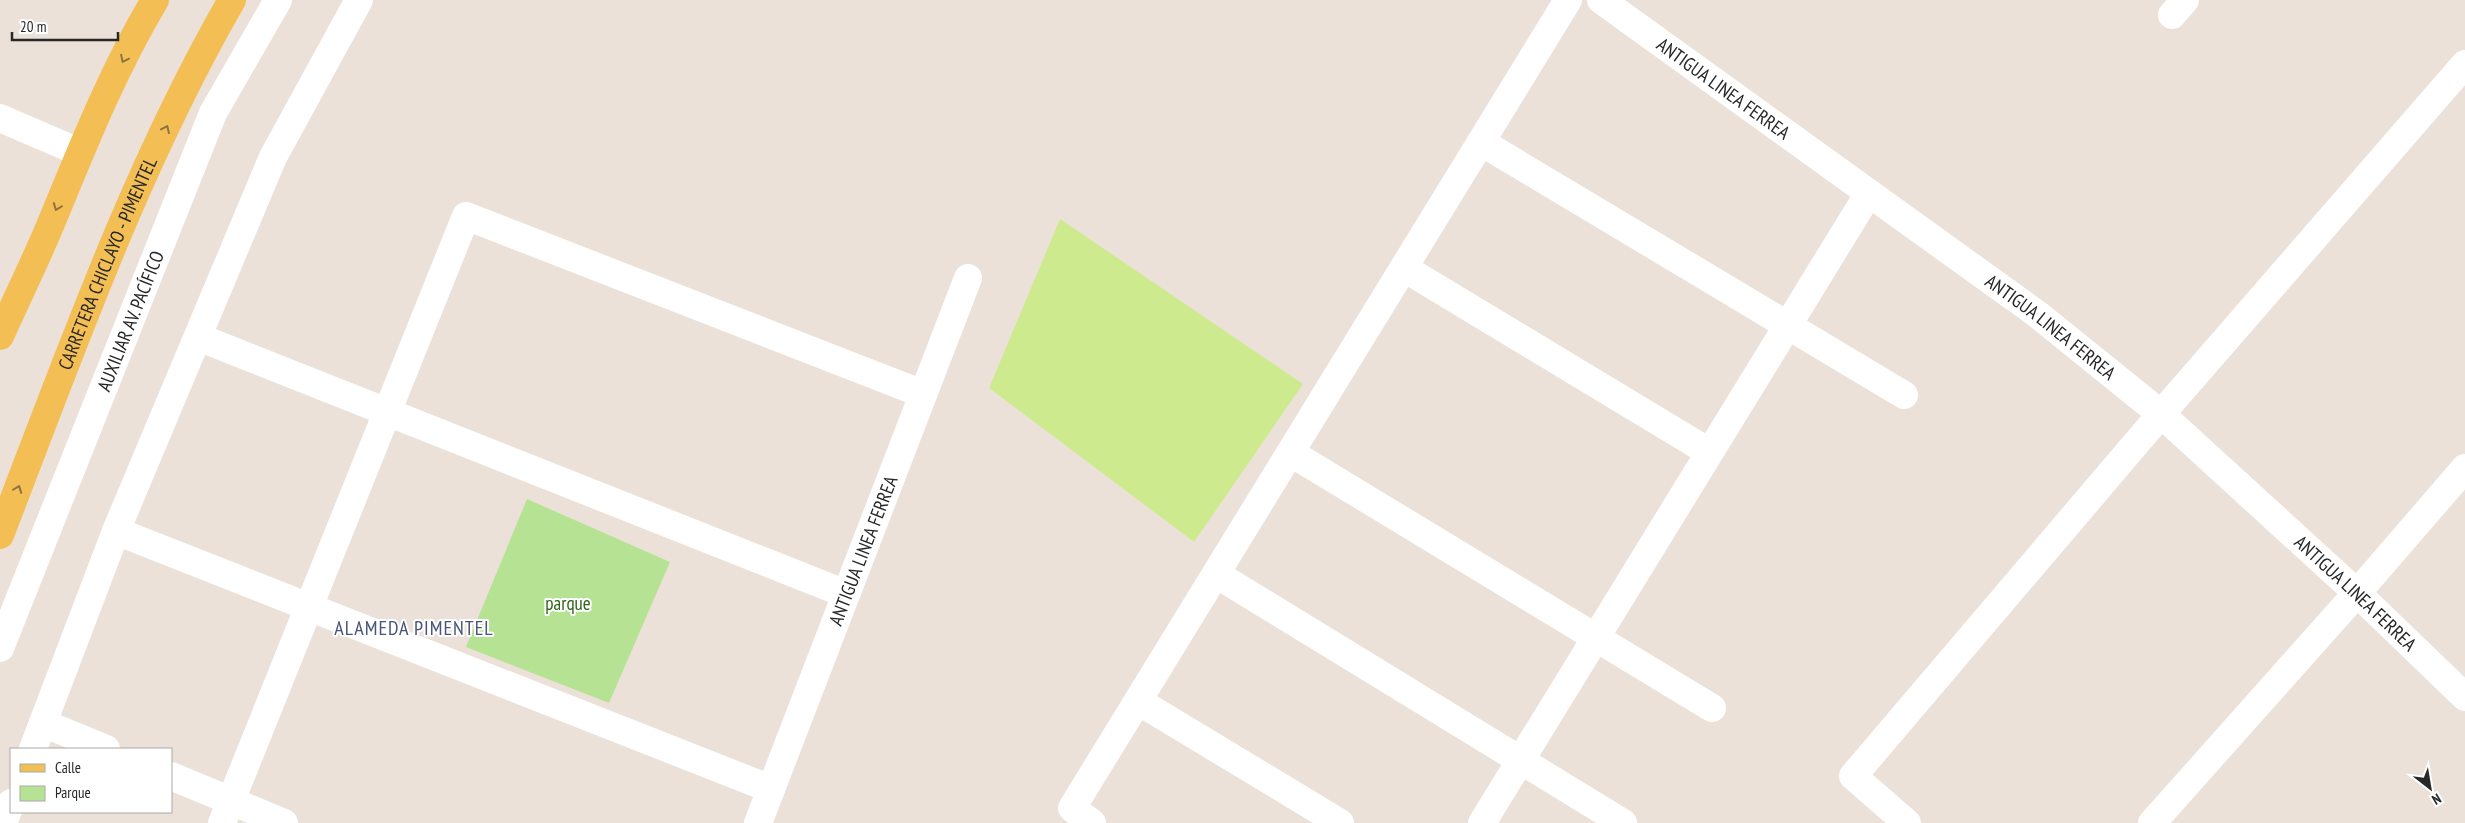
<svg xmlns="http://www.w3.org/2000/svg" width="2465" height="823" font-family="'PT Sans Narrow',sans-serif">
	<rect width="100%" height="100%" fill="#ebe1d8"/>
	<!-- green -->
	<polygon fill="#b6e393" points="527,499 670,562 609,703 466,647"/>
	<!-- pitch -->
	<polygon fill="#cdeb8e" points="1060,219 1303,384 1194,542 989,388"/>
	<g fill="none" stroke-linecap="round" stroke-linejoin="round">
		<!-- street -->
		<g stroke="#fff" stroke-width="28">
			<path id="s1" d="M1601 0 2037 314 2161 414 2357 593 2465 697"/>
			<polyline points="2172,15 2185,0"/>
			<polyline points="0,118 79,152"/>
			<polyline points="1481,142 1904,395"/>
			<polyline points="1404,268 1709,452"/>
			<polyline points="198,337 846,594"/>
			<polyline points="1291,453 1712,708"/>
			<polyline points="116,531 771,789"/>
			<polyline points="1216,574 1623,823"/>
			<path id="s2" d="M0 648 213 113 278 0"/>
			<polyline points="1138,701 1340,823"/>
			<polyline points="43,723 106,749"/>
			<polyline points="33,749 116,531 273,157 359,0"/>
			<polyline points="171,776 284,823"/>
			<polyline points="3,823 11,803"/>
			<polyline points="222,823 466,216 923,394"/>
			<path id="s3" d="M758 823 968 278"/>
			<polyline points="1092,823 1072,808 1568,0"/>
			<polyline points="1482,823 1869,193"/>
			<polyline points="1907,823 1853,776 2161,414 2465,64"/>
			<polyline points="2152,823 2357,593 2465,468"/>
		</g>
		<!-- primary -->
		<g stroke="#f3bf55" stroke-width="28">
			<path d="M0 336C17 298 36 260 52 221 83 146 113 70 155 0"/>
			<path id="s4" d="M0 535C70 354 135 168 232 0"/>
		</g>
	</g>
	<!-- one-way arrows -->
	<defs><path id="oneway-chevron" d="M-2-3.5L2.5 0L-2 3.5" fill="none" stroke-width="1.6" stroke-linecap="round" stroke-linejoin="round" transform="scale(1.25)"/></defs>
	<g stroke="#8d733e">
		<use href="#oneway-chevron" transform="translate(124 59) rotate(116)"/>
		<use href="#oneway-chevron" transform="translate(166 129) rotate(-65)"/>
		<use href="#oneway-chevron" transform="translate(57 207) rotate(111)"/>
		<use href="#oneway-chevron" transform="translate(18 489) rotate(-69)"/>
	</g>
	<g text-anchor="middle" stroke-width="4" stroke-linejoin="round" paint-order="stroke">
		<!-- street labels -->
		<g font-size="19" fill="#272727" stroke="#fff">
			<text dy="7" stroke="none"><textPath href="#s1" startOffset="151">ANTIGUA LINEA FERREA</textPath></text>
			<text dy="7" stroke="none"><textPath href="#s4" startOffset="292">CARRETERA CHICLAYO - PIMENTEL</textPath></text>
			<text dy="7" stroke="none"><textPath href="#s2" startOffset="352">AUXILIAR AV. PACÍFICO</textPath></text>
			<text dy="7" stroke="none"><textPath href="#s1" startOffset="556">ANTIGUA LINEA FERREA</textPath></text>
			<text dy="7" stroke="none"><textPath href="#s3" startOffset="292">ANTIGUA LINEA FERREA</textPath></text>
			<text dy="7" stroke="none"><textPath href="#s1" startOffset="961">ANTIGUA LINEA FERREA</textPath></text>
		</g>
		<!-- park labels -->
		<g font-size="19" fill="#2f6418" stroke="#fff">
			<text x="568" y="610">parque</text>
		</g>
		<!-- neighbourhood labels -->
		<g font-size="20" letter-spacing="1" fill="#485578" stroke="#fff">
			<text x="414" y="635">ALAMEDA PIMENTEL</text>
		</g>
	</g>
	<!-- legend -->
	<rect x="10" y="748" width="162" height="65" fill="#ffffff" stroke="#a9a9a9"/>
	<rect x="20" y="764" width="25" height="8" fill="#f3bf55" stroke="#a9a9a9"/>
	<text x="55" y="773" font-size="15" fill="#272727">Calle</text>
	<rect x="20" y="786" width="25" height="15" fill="#b6e393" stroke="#a9a9a9"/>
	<text x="55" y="798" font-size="15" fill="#272727">Parque</text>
	<!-- north arrow -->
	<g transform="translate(2430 788) rotate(149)" stroke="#ffffff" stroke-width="4" paint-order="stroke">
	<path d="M0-4L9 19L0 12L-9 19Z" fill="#272727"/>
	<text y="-8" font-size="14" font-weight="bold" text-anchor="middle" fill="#272727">N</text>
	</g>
	<!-- scale -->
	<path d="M12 32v8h106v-8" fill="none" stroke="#272727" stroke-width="2.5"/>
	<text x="20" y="32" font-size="15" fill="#272727" stroke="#ffffff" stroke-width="4" paint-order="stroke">20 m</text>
</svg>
